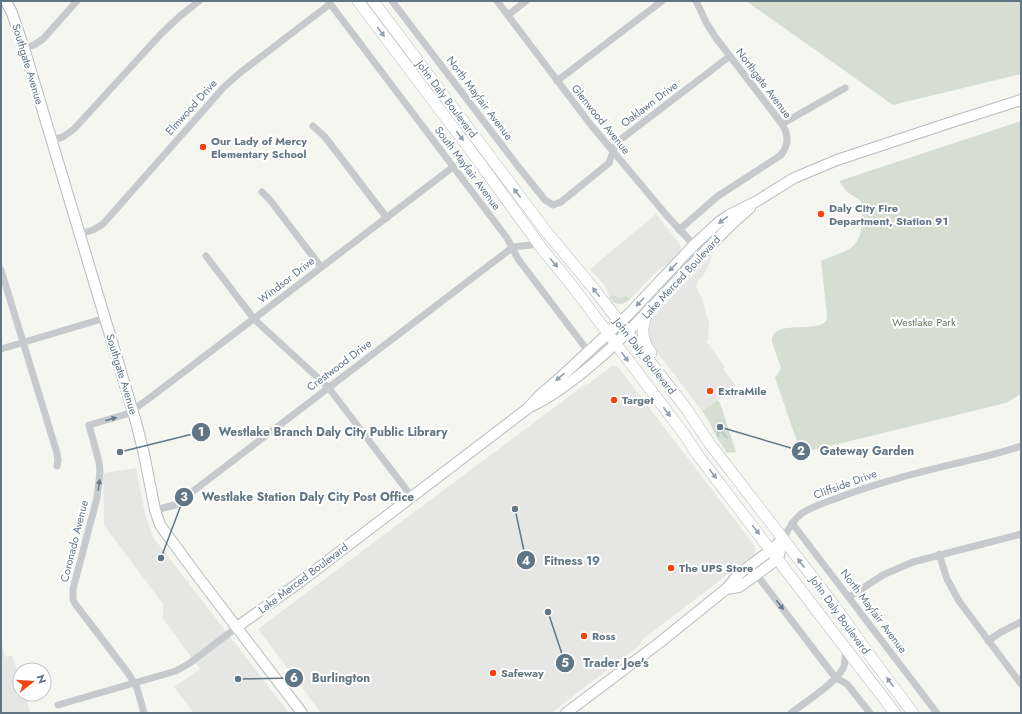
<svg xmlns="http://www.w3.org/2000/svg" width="1022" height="714" font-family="Jost,sans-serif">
	<rect width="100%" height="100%" fill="#f6f6f1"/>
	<!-- built -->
	<g fill="#e6e7e5">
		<polygon points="656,214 679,243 681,248 680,251 668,264 655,273 629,300 622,304 614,303 610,299 605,286 590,269"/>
		<polygon points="712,255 708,267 703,276 698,281 696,287 702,298 709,323 708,340 706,341 725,367 723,369 736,386 712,405 702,411 653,347 649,337 648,330 651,320 656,314"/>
		<polygon points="612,366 616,366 618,367 755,546 755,554 643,639 639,646 551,713 321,713 258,629 584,385 588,384"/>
		<polygon points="136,468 145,514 153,537 289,713 194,713 174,687 200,669 163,619 163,604 104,525 103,473"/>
		<polygon points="1,643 6,657 12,655 20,678 20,694 26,694 30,713 1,713"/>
	</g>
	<!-- green -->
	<g fill="#d6ded2">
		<polygon points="746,1 1021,1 1021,74 893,105"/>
		<path d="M1021 121V394L1006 403 801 453 775 378 776 376 781 368 772 342C771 318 815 334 826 321L827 316 821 261C829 257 847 252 853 246 865 234 862 216 861 201L847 192 839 181Z"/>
		<path d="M613 295 619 298 627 296 630 299C623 305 615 306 609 297Z"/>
		<polygon points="718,400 720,403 736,452 727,453 717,438 708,420 702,411"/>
	</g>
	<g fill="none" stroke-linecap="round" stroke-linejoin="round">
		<!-- stream -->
		<polyline stroke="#becacf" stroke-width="2" points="718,436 718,433 722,432 727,438"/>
		<!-- secondary casing -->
		<g stroke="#b6bcc0" stroke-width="12">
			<g id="secondary">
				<polyline points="6,1 12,13 24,48 136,422 144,454 155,510 160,525 199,578 302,713"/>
				<path d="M532 406C554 396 575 379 594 363 642 322 682 273 727 229 734 221 742 215 750 208"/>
				<polyline points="726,589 739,587 778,559 783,539"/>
				<polyline points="237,627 300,582 527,409 540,395 562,376 628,315 694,245 719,222 729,215 757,201 794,178 837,160 958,120 1021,100"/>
				<polyline points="566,713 659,643 726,589 740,573 771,550 783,539"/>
			</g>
		</g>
		<!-- primary casing -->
		<g stroke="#b7bbbf" stroke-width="12">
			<g id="primary">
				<polyline points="358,1 480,163 543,250 570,283 684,434 697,454 895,713"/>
				<polyline points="373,1 545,230 594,289 685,407 710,444 834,605 868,653 913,713"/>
				<path d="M649 310C641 326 640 338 651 353"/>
			</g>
		</g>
		<!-- street -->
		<g stroke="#c7cacd" stroke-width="7">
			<polyline points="328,1 507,238 518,259 588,351"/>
			<polyline points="392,1 517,165 545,200 553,205 561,202 609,163 616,143 730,56"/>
			<polyline points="497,1 591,125 668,217 694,245"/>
			<polyline points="508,15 526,1"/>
			<polyline points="24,48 34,45 43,39 77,1"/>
			<polyline points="557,81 662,1"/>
			<polyline points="782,124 845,88"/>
			<polyline points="313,126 325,137 387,218"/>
			<polyline points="52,140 63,137 74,129 161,34 180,16 199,1"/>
			<polyline points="262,192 270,200 321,267"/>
			<path d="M679 230 718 196 732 187 781 155C789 145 789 135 782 124L716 38 707 24 696 1"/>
			<polyline points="79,234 93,230 103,224 224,87 241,72 330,4"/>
			<polyline points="206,256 254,319 328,387 412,497"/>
			<polyline points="1,270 57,453 58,460 57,466"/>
			<polyline points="1,349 105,318"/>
			<polyline points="155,510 175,505 513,247 539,244"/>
			<polyline points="792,523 937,713"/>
			<path d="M783 539C788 530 793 520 801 514 812 506 827 502 840 497 879 482 921 472 962 462 982 457 1002 453 1021 446"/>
			<polyline points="939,554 947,579 959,601 1021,684"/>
			<polyline points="756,574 831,672 836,678 847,684 870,713"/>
			<polyline points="849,597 883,575 913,562 1021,534"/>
			<polyline points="988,641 1001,632 1021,622"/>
			<polyline points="58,705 176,671 190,663 237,627"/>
			<polyline points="144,713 137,688 128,673 76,605 73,600 73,589 97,498 100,472 99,462 89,425 127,414 147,400 453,167"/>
			<path d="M791 713C804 703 840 680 844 666 846 660 845 653 845 647"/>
		</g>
		<!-- secondary -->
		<use href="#secondary" stroke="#fff" stroke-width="10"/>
		<!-- primary -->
		<use href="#primary" stroke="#fff" stroke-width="11"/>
	</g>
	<!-- one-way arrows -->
	<defs><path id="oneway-solid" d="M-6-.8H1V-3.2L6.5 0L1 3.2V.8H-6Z"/></defs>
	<g fill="#909faa">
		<use href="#oneway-solid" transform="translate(381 32) rotate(53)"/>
		<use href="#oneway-solid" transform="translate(460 136) rotate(53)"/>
		<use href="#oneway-solid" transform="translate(517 193) rotate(-127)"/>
		<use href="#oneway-solid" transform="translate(723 220) rotate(143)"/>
		<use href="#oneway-solid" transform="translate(554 263) rotate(50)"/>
		<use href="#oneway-solid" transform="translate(673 267) rotate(134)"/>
		<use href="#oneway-solid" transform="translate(596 292) rotate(-128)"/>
		<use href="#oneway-solid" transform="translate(640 302) rotate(134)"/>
		<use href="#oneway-solid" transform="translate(625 357) rotate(54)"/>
		<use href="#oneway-solid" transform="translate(560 377) rotate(139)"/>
		<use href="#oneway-solid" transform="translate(667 412) rotate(53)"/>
		<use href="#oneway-solid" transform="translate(713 474) rotate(52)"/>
		<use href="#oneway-solid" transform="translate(756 530) rotate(52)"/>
		<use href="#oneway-solid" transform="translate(801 563) rotate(-127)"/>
		<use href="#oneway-solid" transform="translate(890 682) rotate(-127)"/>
	</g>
	<g fill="#667a89">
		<use href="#oneway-solid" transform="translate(111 419) rotate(-16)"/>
		<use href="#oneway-solid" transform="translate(99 485) rotate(-82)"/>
		<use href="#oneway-solid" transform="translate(780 605) rotate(53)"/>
	</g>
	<!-- markers -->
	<g fill="#f44412" stroke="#fff" stroke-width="1.5">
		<circle cx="203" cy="147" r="4"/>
		<circle cx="821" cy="214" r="4"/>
		<circle cx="710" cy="391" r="4"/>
		<circle cx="614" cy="400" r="4"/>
		<circle cx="671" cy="568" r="4"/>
		<circle cx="584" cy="636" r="4"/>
		<circle cx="493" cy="673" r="4"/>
	</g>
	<g text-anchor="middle" stroke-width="4" stroke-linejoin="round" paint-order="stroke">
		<!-- street labels -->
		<g font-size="11" fill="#617685" stroke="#fff">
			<text transform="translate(28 64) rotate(73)" y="4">Southgate Avenue</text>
			<text transform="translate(764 83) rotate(53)" y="4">Northgate Avenue</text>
			<text transform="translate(480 98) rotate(53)" y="4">North Mayfair Avenue</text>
			<text transform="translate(447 99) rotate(53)" y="4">John Daly Boulevard</text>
			<text transform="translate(649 104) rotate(-37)" y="4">Oaklawn Drive</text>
			<text transform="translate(191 107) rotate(-48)" y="4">Elmwood Drive</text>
			<text transform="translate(601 119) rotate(51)" y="4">Glenwood Avenue</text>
			<text transform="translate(468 168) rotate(53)" y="4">South Mayfair Avenue</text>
			<text transform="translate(681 277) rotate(-47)" y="4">Lake Merced Boulevard</text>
			<text transform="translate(286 280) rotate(-38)" y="4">Windsor Drive</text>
			<text transform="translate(645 356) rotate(52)" y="4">John Daly Boulevard</text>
			<text transform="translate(339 365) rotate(-37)" y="4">Crestwood Drive</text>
			<text transform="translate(122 374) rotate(73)" y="4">Southgate Avenue</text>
			<text transform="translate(845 484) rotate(-20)" y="4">Cliffside Drive</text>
			<text transform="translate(74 541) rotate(-76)" y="4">Coronado Avenue</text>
			<text transform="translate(303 578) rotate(-37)" y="4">Lake Merced Boulevard</text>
			<text transform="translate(874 611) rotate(53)" y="4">North Mayfair Avenue</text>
			<text transform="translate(840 615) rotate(54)" y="4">John Daly Boulevard</text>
		</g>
		<!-- poi labels -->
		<g font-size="11" font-weight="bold" fill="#617685" stroke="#fff" text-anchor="start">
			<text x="211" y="145">Our Lady of Mercy<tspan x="211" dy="13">Elementary School</tspan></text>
			<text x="829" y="212">Daly City Fire<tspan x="829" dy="13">Department, Station 91</tspan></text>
			<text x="718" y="395">ExtraMile</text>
			<text x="622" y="404">Target</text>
			<text x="679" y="572">The UPS Store</text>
			<text x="592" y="640">Ross</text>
			<text x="501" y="677">Safeway</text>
		</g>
		<!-- park labels -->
		<g font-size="11" fill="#677c61" stroke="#fff">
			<text x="924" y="326">Westlake Park</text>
		</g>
	</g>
	<!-- callouts -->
	<path fill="none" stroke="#617685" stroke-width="1.5" d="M120 452L201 432M720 427L801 451M161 558L184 497M515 509L526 560M548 612L565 663M238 679L294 678"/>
	<g fill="#617685" stroke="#fff" stroke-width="1.5">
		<circle cx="120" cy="452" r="4"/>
		<circle cx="720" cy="427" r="4"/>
		<circle cx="161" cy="558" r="4"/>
		<circle cx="515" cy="509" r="4"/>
		<circle cx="548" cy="612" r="4"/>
		<circle cx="238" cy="679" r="4"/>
		<circle cx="201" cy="432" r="10"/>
		<circle cx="801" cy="451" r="10"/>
		<circle cx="184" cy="497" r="10"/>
		<circle cx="526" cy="560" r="10"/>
		<circle cx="565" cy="663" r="10"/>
		<circle cx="294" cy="678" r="10"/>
	</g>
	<g font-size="12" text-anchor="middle" font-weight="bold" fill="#fff">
		<text x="201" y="436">1</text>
		<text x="801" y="455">2</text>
		<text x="184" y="501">3</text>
		<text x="526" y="565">4</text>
		<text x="565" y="667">5</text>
		<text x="294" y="682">6</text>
	</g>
	<g font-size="12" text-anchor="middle" font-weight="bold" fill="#617685" stroke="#fff" stroke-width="4" stroke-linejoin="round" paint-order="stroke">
		<text x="333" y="436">Westlake Branch Daly City Public Library</text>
		<text x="867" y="455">Gateway Garden</text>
		<text x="308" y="501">Westlake Station Daly City Post Office</text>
		<text x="572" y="565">Fitness 19</text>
		<text x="616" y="667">Trader Joe's</text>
		<text x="341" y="682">Burlington</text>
	</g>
	<!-- border -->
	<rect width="1022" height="714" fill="none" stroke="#617685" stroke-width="4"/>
	<!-- north arrow -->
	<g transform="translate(32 682) rotate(73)"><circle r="19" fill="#ffffff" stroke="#c0c8ce"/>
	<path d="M0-3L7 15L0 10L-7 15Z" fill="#f44412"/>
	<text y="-6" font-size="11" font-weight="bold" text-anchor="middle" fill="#617685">N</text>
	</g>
</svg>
